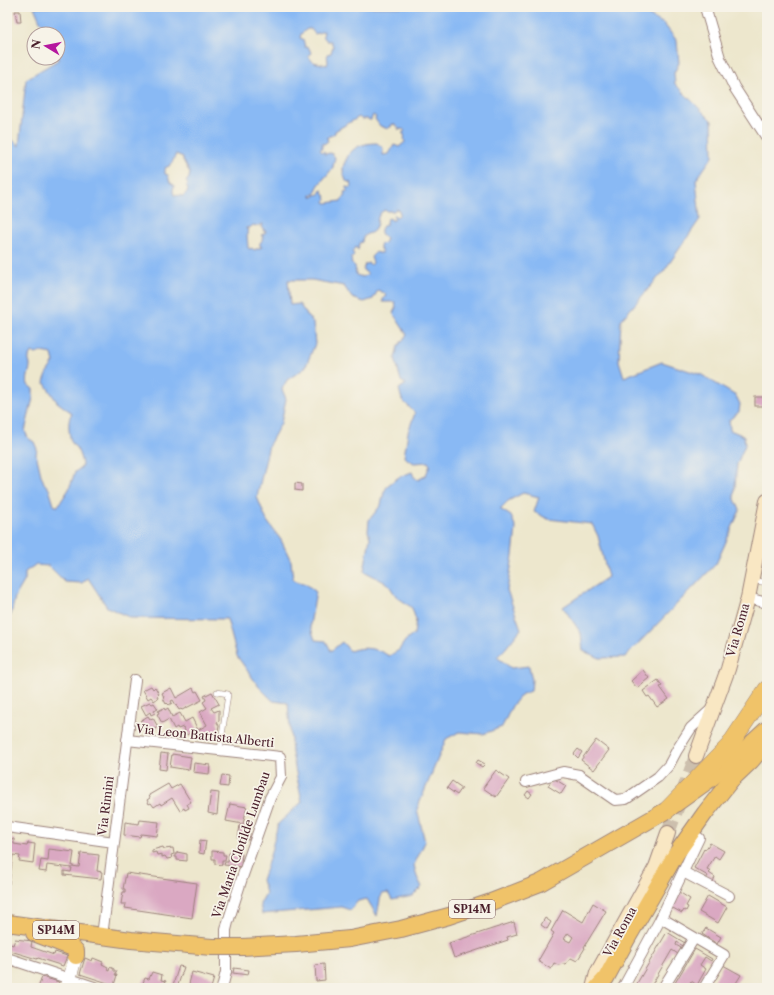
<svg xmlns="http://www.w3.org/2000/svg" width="774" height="995" font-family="'Libre Caslon Text',serif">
	<rect width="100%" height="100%" fill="#f7f3e8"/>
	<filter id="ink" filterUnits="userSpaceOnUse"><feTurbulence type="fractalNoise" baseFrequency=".025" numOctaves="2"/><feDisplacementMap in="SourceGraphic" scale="8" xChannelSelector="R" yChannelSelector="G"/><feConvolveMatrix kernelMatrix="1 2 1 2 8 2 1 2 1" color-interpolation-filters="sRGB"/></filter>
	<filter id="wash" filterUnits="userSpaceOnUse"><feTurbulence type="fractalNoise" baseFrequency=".012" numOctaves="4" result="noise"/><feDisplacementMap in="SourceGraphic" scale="16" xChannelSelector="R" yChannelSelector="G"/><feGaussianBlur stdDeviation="0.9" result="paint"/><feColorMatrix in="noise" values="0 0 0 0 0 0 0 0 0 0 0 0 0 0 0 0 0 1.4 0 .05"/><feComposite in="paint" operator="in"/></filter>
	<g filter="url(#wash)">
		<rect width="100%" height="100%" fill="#ede7cd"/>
		<!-- water -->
		<path fill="#89b9f4" stroke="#6a6c90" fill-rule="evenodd" d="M34 7H633L664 24 677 41 679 63 674 73 675 84 712 121 713 156 696 180 700 219 664 271 621 320 619 361 624 377 662 362 702 375 736 396 740 404 739 412 729 420 730 430 744 436 745 445 737 464 734 497 740 510 716 564 625 657 600 658 583 651 581 633 563 607 608 577 598 536 592 524 548 519 534 512 539 497 523 493 508 501 500 509 511 516 516 528 513 556 507 590 521 629 505 649 497 657 511 668 529 666 532 680 531 691 522 694 512 706 502 727 483 734 459 732 446 739 417 809 425 842 414 865 417 877 422 887 413 896 392 900 388 893 381 894 377 916 367 899 358 901 350 910 341 907 262 914 260 904 266 893 262 880 270 856 278 824 302 802 292 753 288 703 273 701 259 687 237 656 227 619 131 618 107 607 88 578 82 583 65 582 49 566 35 565 25 572V580L15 597 11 615 7 618V135L19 146 26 79 58 60 59 38 58 37V34H54L40 21ZM307 29H311L315 34 324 31 323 36 327 41H331L333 46 331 53 327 54 328 62 327 65 313 62 308 56 311 53 309 48 305 47 303 39 300 38 301 34ZM373 115 376 117 375 119 380 126 388 129 389 127H391L392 124 396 125 397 127 400 128 398 130 403 129 405 131 402 133 404 134V136L405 137 404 138 405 142 399 147 394 145 389 154 383 155V148L377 143C363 143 351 147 346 160 344 164 343 166 343 169 343 174 345 177 346 181L351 183 350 184 352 185 351 188 347 187 346 189 348 191 344 192C345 195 345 197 342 199L341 201 327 203 325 202 326 199 325 198 326 196 324 195 323 190 320 191V194L315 195 314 197 312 196 311 197V195L315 194C317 183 328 176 333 167 334 164 334 160 335 157L331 153 324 154 325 152 324 151 322 152 320 150 322 148V143L324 144 328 141 327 138 329 136H331L332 135 335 133V131L359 117 361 119H368L369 120H371ZM176 154 183 157V160L190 173 189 178 186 182 188 184 186 186 188 188 187 192 183 196 174 195 173 191 174 185C168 182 170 181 168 175L165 174V168L171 165ZM395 209 399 210 400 214 397 217 394 214 393 215 395 218 394 220H391L390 218 387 219 386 222V225L383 226C379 231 381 235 386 239L384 243 380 245V249L382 252 381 253H378L376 252 371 257 373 263 371 265 369 263 365 264 363 270 368 274 363 277 356 275 355 266 351 263 352 260 350 258 353 257 354 255 352 251 356 247 358 250 359 243 362 242C363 231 371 236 375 229 379 222 375 214 385 210L387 211H394ZM262 224H263L262 228 264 229 263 231H266L265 233 262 235 264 238 260 243V246L262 247 254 250 252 248 250 249 248 248C248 243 246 233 248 229H246V228L251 227 253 225 256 226 257 225 258 226ZM288 280H312L344 286 352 298 364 302 373 299 378 290 386 294 382 302H395L396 307 393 313 407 335 398 346 395 358 401 381 406 384 399 389 402 400 415 413 408 432 404 457 414 463 428 462 430 465 426 475 418 480 414 477 412 472 399 477 388 485 384 492 381 505 369 520 368 531 370 538 364 571 388 584 396 596 412 608 416 620 414 634 405 641 399 650 389 656C377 648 364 646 350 651L342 642 331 651 326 641 315 640 310 625 316 592 306 584 293 580 291 561 281 540 267 521 257 497 269 445 281 423 286 399 282 389 287 380 305 368 315 344 313 323 299 304 290 305ZM32 352 36 354 41 352 52 354 54 362 48 371 44 382 57 402 72 413C67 419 69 434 71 441 72 444 75 446 77 449 80 455 82 461 82 467L75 472 69 489 58 506H55L54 505 49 489 44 483 41 475 38 462 36 454 37 449 34 442 28 438 25 431 33 398V389L28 385C26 378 30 372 30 365 30 362 28 361 29 358 29 355 30 354 32 352Z"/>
		<g id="blocks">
			<!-- building -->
			<g fill="#daa8c2" fill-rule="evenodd">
				<polygon points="15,11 20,11 21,22 17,22"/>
				<rect x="755" y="397" width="9" height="9"/>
				<polygon points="295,483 302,484 302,491 295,490"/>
				<polygon points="643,670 649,678 637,688 631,681"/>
				<polygon points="658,680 662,686 660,687 669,699 657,707 649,696 647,697 643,691"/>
				<polygon points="151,686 153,689 155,687 159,694 157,696 158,698 154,701 151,697 148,699 143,690"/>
				<polygon points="171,688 176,698 193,688 195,692 197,691 202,700 182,710 181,709 179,710 173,700 171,701 172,703 169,705 167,703 166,704 163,698 164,697 162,693"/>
				<polygon points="212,692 219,704 211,708 214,712 219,710 219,721 217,722 219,726 218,732 213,735 214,736 210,739 209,737 204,740 201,733 192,737 190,733 187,735 183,727 178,729 177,727 174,729 169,719 162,723 157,714 159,713 158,711 164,708 165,710 168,708 172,717 180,713 185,722 192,718 198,730 207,725 200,712 207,708 203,702 206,700 204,696"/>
				<polygon points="150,702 152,704 154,703 158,709 154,711 155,713 151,715 150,712 146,715 141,706"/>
				<polygon points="148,716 150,719 153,718 158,727 150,731 148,727 144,729 140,721"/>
				<polygon points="596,740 609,750 594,770 581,760"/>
				<polygon points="578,749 582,752 578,758 574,754"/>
				<polygon points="161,753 168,754 166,770 159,769"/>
				<polygon points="172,754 191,757 189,770 170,767"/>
				<polygon points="478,760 485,764 482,767 476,763"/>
				<polygon points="194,763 210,765 209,774 193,772"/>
				<polygon points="496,770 509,779 496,797 483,788"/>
				<polygon points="222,775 229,776 228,787 220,786"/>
				<polygon points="553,778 566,786 561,794 548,786"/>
				<polygon points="452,781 462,788 457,795 447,788"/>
				<polygon points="168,784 171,789 180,784 191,802 187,804 189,808 185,810 184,808 180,811 172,798 161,805 160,803 154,807 151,803 149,804 147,800 150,798 149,795"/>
				<polygon points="528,791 532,794 529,798 525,795"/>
				<polygon points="211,792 219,793 217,815 208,813"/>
				<polygon points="230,804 247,807 243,824 226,821"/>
				<polygon points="140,820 159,822 157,836 141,834 140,837 124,835 125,822 139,824"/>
				<polygon points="240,825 250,826 250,829 244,828 244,833 250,833 249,840 238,839"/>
				<polygon points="7,838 14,839 14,844 27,846 28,843 35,844 33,863 19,861 20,856 13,855 9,884 7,884"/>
				<polygon points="200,840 206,841 204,854 199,853"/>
				<polygon points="710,843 724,851 719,859 715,856 707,869 711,871 709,873 715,877 713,882 706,879 708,876 694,868 704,849 705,850"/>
				<polygon points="163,847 164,849 173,848 174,854 171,855 172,858 167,859 165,856 162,857 162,854 157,855 156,852 152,853 152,850"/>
				<polygon points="49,849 74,852 72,866 79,867 81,853 99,855 97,871 102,872 101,879 64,875 64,871 71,872 72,868 47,865 46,872 39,871 41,860 48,861"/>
				<polygon points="212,851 223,852 223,855 226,855 225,861 222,861 222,865 215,864 215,859 212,859"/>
				<polygon points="177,852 187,854 187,861 177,860 177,857 175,857 175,854 177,854"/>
				<polygon points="229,853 242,854 241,863 244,863 243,867 224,865 225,862 228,862"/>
				<polygon points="126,873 197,883 192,918 125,908 126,904 121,904 123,892 125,892 125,889 123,889"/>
				<polygon points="679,892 690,899 686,906 688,907 686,911 684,910 682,913 671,907"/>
				<polygon points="708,896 727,907 718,923 699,912"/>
				<path d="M593 903 606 911 584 947 585 948 577 961 571 958 567 963 564 964 558 965 554 963 551 969 538 961 554 933 551 931 563 910 583 922ZM568 933 573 937 570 942 564 939Z"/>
				<polygon points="545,918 551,922 547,929 541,925"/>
				<polygon points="514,922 517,934 507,937 508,940 454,958 449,943"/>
				<polygon points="706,928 721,937 717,944 702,934"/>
				<polygon points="667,932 685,943 683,946 677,942 676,945 681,948 678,954 672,950 650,988 640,988 636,985"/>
				<polygon points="15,939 32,941 31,947 54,955 55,952 67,956 63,966 38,958 37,959 7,950 8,943 13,945"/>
				<polygon points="695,949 712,959 711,961 705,957 700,965 706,969 697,985 691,981 687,987 689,988 672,988"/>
				<polygon points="85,958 92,961 93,958 103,962 102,964 108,967 107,970 109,971 110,967 114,969 114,971 117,971 115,975 117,975 114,985 80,974"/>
				<polygon points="324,964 325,980 316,981 315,965"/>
				<polygon points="723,965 741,975 733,988 710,988"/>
				<polygon points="179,966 184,967 177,988 172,988"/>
				<polygon points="234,968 249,970 248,975 233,973"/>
				<polygon points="152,972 162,975 161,980 166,981 163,988 147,988 147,986 142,985 145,978 149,979"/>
				<polygon points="192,972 214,978 211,988 188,988"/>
				<polygon points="42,977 59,982 57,988 38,988"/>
				<rect x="276" y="986" width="14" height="2"/>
			</g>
		</g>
	</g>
	<g filter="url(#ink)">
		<use href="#blocks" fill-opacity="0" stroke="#9c837c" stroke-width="1"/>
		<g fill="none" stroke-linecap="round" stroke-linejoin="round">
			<!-- secondary-tunnel -->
			<polyline stroke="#ccbfad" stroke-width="14" stroke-dasharray="14 7" stroke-linecap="butt" points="668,833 696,756"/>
			<!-- service casing -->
			<g stroke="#9c837c" stroke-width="6">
				<g id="service">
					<polyline points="752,580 767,583"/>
					<polyline points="217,692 228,694 220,750"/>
				</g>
			</g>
			<!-- minor casing -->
			<g stroke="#9c837c" stroke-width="12">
				<g id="minor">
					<polyline points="705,7 720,58 734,87 767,138"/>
					<polyline points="748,598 767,603"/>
					<polyline points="127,740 246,753 280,757 281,777 270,798 243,875 228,922 226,930 226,972 222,988"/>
					<polyline points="526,782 563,772 579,775 615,800 626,799 658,777 669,765 677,750 691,728 713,708"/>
					<polyline points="7,827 114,842"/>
					<polyline points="683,872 729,896"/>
					<polyline points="661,918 724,955 704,988"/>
					<polyline points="102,936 135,680"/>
					<polyline points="7,958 97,988"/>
					<polyline points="623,988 661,918 699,838"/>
					<polyline points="663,988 694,938"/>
				</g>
			</g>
			<!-- tertiary casing -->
			<g stroke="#9c837c" stroke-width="14">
				<polyline id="tertiary" points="67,988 76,956"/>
			</g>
			<!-- secondary casing -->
			<g stroke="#9c837c" stroke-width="16">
				<g id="secondary">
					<polyline points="696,756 728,669 748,598 767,501"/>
					<polyline points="593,988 597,973 656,867 668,833"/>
				</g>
			</g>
			<!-- primary casing -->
			<g stroke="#9c837c" stroke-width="18">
				<g id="primary">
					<polyline points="7,923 131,940 212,947"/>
					<polyline points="34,933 73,948 76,951 76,956"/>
					<polyline points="242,947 296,944 350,939 401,929 449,916 491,902 540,883 667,810 709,780 740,754 767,729"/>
					<polyline points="597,988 606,978 627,939 676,854 705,813 731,780 751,761 767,742"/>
				</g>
			</g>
			<!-- trunk casing -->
			<g stroke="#9c837c" stroke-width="18">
				<polyline id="trunk" points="667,810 729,746 767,689"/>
			</g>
			<!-- service -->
			<use href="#service" stroke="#fff" stroke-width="5"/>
			<!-- minor -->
			<use href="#minor" stroke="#fff" stroke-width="10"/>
			<!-- tertiary -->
			<use href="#tertiary" stroke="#fff" stroke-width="13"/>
			<!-- secondary -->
			<use href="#secondary" stroke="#f9e7c3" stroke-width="14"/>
			<!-- primary -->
			<use href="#primary" stroke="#f0c369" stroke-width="16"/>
			<!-- trunk -->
			<use href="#trunk" stroke="#f0c369" stroke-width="17"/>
			<!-- primary-bridge casing -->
			<g stroke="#9c837c" stroke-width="18" stroke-linecap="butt">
				<polyline id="primary-bridge" points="212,947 242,947"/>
			</g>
			<!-- primary-bridge -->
			<use href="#primary-bridge" stroke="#f0c369" stroke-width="16"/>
		</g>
	</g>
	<g text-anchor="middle" stroke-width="3.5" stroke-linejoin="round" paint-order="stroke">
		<!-- shield labels -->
		<g fill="#f7f3e8" stroke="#7e5f64" stroke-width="1">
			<rect x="449" y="900" width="46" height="18" rx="3"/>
			<rect x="33" y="921" width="46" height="18" rx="3"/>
		</g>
		<g font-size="11" font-weight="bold" fill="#4a1f2b">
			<text x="472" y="913">SP14M</text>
			<text x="56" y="934">SP14M</text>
		</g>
		<!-- street labels -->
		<g font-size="12" fill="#4a1f2b" stroke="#f7f3e8">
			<text transform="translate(738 630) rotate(-74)" y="4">Via Roma</text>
			<text transform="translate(205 736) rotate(6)" y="4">Via Leon Battista Alberti</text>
			<text transform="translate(106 806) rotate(-83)" y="4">Via Rimini</text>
			<text transform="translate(241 845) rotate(-71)" y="4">Via Maria Clotilde Lumbau</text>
			<text transform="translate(620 932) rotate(-61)" y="4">Via Roma</text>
		</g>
	</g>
	<!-- margin -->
	<rect width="774" height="995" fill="none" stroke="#f7f3e8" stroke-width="24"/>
	<!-- north arrow -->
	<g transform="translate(46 46) rotate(280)"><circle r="19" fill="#f7f3e8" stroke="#b29e9c"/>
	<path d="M0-3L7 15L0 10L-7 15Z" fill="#b5179e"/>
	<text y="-6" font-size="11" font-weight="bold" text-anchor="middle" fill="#4a1f2b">N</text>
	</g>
</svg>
